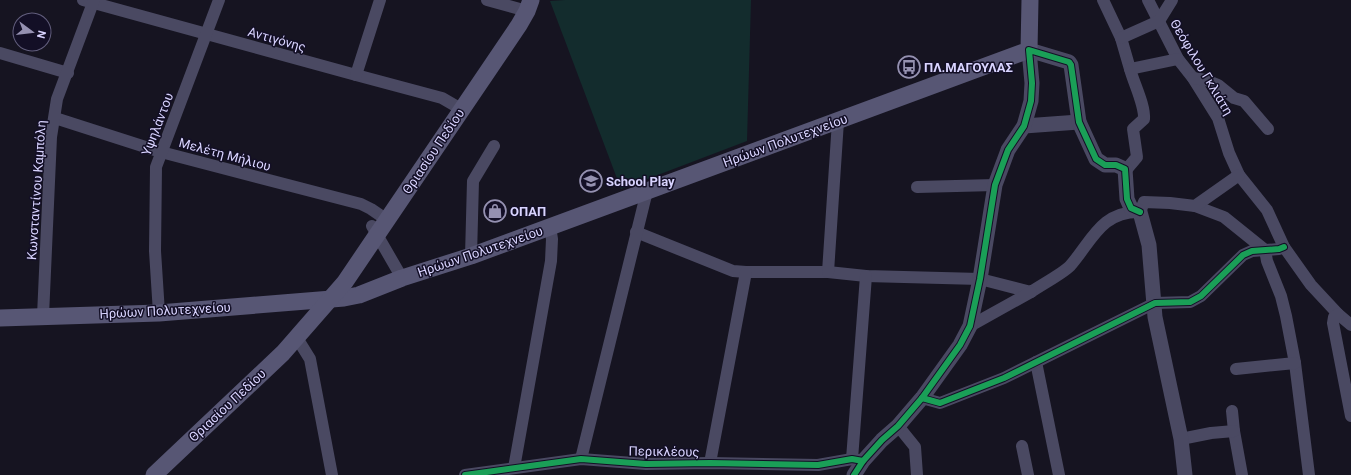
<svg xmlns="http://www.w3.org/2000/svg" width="1351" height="475" font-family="Roboto,sans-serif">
	<rect width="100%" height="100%" fill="#161421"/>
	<!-- green -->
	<polygon fill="#132c2d" points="565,0 751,0 747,141 621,189 550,1"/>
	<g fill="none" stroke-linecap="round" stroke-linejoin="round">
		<!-- minor -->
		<g stroke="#4a4962" stroke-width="12">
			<polyline points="83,0 356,75 442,98 461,109"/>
			<polyline points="487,0 527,11"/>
			<polyline points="1103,0 1121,38 1130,69"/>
			<polyline points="1148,0 1178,59 1193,78 1218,118 1229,153 1239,175 1267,210 1284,247 1311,285 1338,314 1351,325"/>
			<polyline points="1121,38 1159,21 1172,0"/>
			<polyline points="0,53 68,73"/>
			<polyline points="356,75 380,0"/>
			<polyline points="1193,78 1206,80 1218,85 1234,98 1244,101 1268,129"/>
			<polyline points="55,118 161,152 361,204 371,209 387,220"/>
			<path d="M1126 170 1137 157 1133 129 1144 119C1145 105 1134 84 1130 69L1178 59"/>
			<polyline points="917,187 995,185"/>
			<polyline points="1195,206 1224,217 1265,250 1267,261 1281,296 1286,316 1295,363 1309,475"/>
			<polyline points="372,226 402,278"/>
			<path d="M636 232 733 271 746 272H828L866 276 980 279 1031 292C1041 285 1062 274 1070 266 1092 241 1101 211 1140 212L1144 202 1170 203 1195 206 1239 175"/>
			<polyline points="471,256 473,181 494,146"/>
			<polyline points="828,272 838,121"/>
			<polyline points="159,313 155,251 156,167 219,0"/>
			<polyline points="1338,314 1334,317 1333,323 1351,416"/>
			<polyline points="43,316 51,137 57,99 94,0"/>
			<polyline points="970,326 1031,292"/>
			<polyline points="297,338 310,359 332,475"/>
			<polyline points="1036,362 1059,475"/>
			<polyline points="1236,369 1295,363"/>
			<polyline points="922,398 940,403 1004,378 1155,303 1190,302 1201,296 1243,255 1252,251 1279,249 1284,247"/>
			<polyline points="1232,411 1234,431 1242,475"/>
			<polyline points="898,426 915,447 917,475"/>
			<polyline points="1181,439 1211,433 1234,431"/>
			<polyline points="1022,446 1028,475"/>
			<polyline points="581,459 647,191"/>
			<polyline points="852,459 866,276"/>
			<polyline points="710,463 746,272"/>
			<polyline points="514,468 551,261 552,239 550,227"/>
			<polyline points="465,475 581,459 646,464 710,463 818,465 852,459 863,461"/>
		</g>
		<!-- tertiary -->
		<g stroke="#4a4962" stroke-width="15">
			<polyline points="1024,126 1079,122"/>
			<polyline points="854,475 863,461 882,440 898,426 922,398 960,345 970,326 980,279 995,185 1008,150 1024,126 1031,101 1032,83 1029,50 1069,62 1071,65 1079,122 1096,159 1105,165 1116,165 1125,169 1127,199 1131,208 1140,212 1149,245 1155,317 1181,439 1185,475"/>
		</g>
		<!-- secondary -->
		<g stroke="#575674" stroke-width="17">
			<polyline points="0,318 159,313 344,298 359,295 402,278 471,256 1029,50 1030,0"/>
			<polyline points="154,475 283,353 345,282 519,25 527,11 531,0"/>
		</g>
		<!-- cycleway casing -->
		<g stroke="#130f26" stroke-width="8">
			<g id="cycleway">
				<polyline points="922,398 940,403 1004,378 1155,303 1190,302 1201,296 1243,255 1252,251 1279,249 1284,247"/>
				<polyline points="465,475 581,459 646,464 710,463 818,465 852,459 863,461"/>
				<polyline points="854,475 863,461 882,440 898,426 922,398 960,345 970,326 980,279 995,185 1008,150 1024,126 1031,101 1032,83 1029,50 1069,62 1071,65 1079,122 1096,159 1105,165 1116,165 1125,169 1127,199 1131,208 1140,212"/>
			</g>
		</g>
		<!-- cycleway -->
		<use href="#cycleway" stroke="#1a9f57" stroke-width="6"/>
	</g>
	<!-- icons -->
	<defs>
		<g id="bus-ring" transform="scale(1.15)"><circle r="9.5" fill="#130f26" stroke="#9591b1" stroke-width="1.5"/><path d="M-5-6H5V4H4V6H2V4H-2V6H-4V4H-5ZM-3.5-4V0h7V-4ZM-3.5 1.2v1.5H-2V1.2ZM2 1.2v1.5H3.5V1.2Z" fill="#9591b1"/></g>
		<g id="school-ring" transform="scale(1.15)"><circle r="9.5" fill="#130f26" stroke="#9591b1" stroke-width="1.5"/><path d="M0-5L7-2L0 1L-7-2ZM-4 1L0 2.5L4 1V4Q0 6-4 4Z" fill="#9591b1"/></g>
		<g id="shop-ring" transform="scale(1.15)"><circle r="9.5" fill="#130f26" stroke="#9591b1" stroke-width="1.5"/><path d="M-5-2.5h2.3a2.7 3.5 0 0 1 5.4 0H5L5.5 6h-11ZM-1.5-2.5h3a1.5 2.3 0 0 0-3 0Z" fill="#9591b1"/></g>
	</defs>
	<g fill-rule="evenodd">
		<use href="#bus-ring" x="909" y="67"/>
		<use href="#school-ring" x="591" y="181"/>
		<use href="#shop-ring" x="495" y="211"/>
	</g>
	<g text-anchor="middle" stroke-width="3" stroke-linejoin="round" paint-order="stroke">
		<!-- street labels -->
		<g font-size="13" fill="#d9d4ff" stroke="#130f26">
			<text transform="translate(277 39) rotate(16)" y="5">Αντιγόνης</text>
			<text transform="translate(1202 67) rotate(59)" y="5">Θεόφιλου Γκλιάτη</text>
			<text transform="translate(157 124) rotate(-69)" y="5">Υψηλάντου</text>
			<text transform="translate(785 140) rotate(-20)" y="5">Ηρώων Πολυτεχνείου</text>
			<text transform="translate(433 151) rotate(-56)" y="5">Θριασίου Πεδίου</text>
			<text transform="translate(225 154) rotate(15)" y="5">Μελέτη Μήλιου</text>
			<text transform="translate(36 190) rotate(-86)" y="5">Κωνσταντίνου Καμπόλη</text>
			<text transform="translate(480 251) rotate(-19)" y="5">Ηρώων Πολυτεχνείου</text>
			<text transform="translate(165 310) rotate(-3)" y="5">Ηρώων Πολυτεχνείου</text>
			<text transform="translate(227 405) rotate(-43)" y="5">Θριασίου Πεδίου</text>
			<text transform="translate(664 451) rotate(1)" y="5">Περικλέους</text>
		</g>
		<!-- poi labels -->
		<g font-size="13" font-weight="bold" fill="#d9d4ff" stroke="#130f26" text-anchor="start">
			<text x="924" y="72">ΠΛ.ΜΑΓΟΥΛΑΣ</text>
			<text x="606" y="186">School Play</text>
			<text x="510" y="216">ΟΠΑΠ</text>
		</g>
	</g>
	<!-- north arrow -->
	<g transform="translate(32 32) rotate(105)"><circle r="19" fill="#130f26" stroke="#625e7d"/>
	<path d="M0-3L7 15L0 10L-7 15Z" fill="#9591b1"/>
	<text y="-6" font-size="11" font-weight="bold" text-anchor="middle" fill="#d9d4ff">N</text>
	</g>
</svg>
